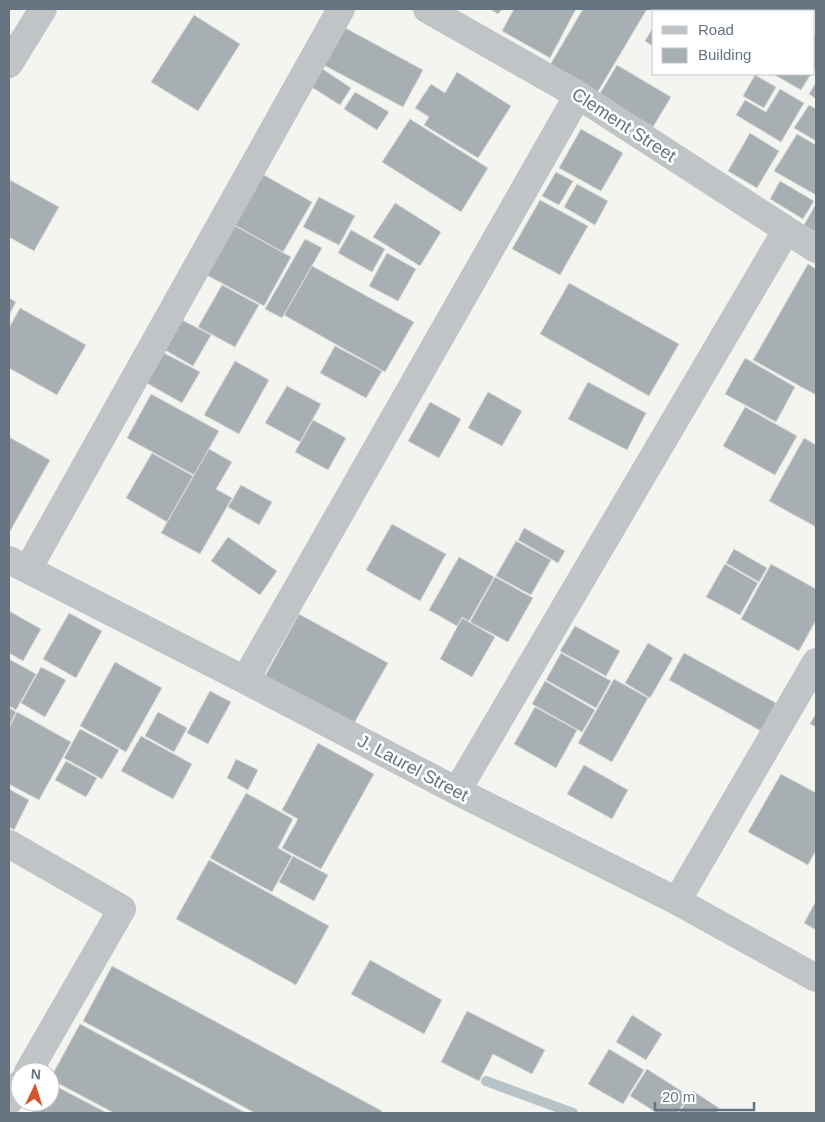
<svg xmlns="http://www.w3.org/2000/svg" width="825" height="1122" font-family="Arial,sans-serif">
	<rect width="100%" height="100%" fill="#f4f4f1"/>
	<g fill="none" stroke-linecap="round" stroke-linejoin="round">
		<!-- stream -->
		<polyline stroke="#b7c3c7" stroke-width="10" points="486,1081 573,1113"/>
	</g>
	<!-- building -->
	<g fill="#a7afb3" stroke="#d6d6d3">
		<polygon points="490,9 502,9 498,14"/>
		<polygon points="514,9 576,9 550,58 502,31"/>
		<polygon points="583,9 647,9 594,98 547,70"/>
		<polygon points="687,9 700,9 698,11"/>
		<polygon points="712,9 777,9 781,11 710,11"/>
		<polygon points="194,15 240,44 198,111 151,82"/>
		<polygon points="338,24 423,70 403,107 318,62"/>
		<polygon points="654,26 654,47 645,41"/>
		<polygon points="814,35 816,36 816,65 814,70"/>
		<polygon points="617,65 671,97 653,127 599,95"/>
		<polygon points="321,68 351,88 340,105 310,86"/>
		<polygon points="457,72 511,106 478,158 424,125 429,117 415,108 431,84 445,93"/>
		<polygon points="773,74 811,74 801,90"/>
		<polygon points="755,75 776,87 764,108 743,96"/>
		<polygon points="816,82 816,99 809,94"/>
		<polygon points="780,89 804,103 781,142 736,115 745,100 766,112"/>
		<polygon points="355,92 389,112 377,130 344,109"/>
		<polygon points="809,105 816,109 816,141 794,128"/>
		<polygon points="410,119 488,168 461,212 382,162"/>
		<polygon points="581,129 623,153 601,191 559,168"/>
		<polygon points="750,133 779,151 757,188 728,171"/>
		<polygon points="797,134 816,145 816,195 774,171"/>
		<polygon points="556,172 573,181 559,205 542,196"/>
		<polygon points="262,174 312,202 283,252 233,224"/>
		<polygon points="10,180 59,207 34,251 9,237"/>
		<polygon points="780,181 814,201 803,219 770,199"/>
		<polygon points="577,184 608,201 595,225 564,207"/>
		<polygon points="319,197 355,216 339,245 303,227"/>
		<polygon points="540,200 588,226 560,275 512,249"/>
		<polygon points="395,203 441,232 420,266 373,237"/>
		<polygon points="816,204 816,232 804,225"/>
		<polygon points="230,223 291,257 264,306 203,273"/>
		<polygon points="351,230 385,249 372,272 338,253"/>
		<polygon points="305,239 322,248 282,318 265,309"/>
		<polygon points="387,253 416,269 398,301 369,286"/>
		<polygon points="808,264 816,269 816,395 753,360"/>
		<polygon points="312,266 414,322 385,372 284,315"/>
		<polygon points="569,283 679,344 649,396 540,334"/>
		<polygon points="222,285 259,305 235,347 198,327"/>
		<polygon points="9,298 16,302 9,315"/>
		<polygon points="20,308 86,345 57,395 9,368 9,328"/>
		<polygon points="182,320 211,335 193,366 165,350"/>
		<polygon points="335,346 382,371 366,398 320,373"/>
		<polygon points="162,352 200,372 182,403 145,382"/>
		<polygon points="745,358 795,387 776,422 725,394"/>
		<polygon points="235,361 269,380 239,434 204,415"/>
		<polygon points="588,382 646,413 627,450 568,419"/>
		<polygon points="287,386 321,404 300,442 265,423"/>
		<polygon points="488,392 522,411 502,446 468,428"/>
		<polygon points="151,394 219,431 194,475 127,438"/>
		<polygon points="430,402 461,419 439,458 408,441"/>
		<polygon points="745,407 797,436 775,475 723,446"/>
		<polygon points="313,420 346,438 328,470 295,452"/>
		<polygon points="9,437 50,460 9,533"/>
		<polygon points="804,438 816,445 816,527 769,501"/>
		<polygon points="209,449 232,462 216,489 232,498 200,554 161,533"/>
		<polygon points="152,453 193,476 167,522 126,498"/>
		<polygon points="241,485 272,502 259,525 228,507"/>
		<polygon points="392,524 446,554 420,601 366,570"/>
		<polygon points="524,528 565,551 558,563 518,540"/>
		<polygon points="228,537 277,571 260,595 211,561"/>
		<polygon points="516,541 551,560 531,595 496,576"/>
		<polygon points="734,549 767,568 759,582 726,563"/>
		<polygon points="459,557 494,577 469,621 462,617 457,626 429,610"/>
		<polygon points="725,564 758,583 740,615 706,597"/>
		<polygon points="771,564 816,589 816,620 799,651 741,619"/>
		<polygon points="495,577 533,598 508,642 470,622"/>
		<polygon points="9,611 41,629 23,661 9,653"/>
		<polygon points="69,613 102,631 76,678 43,659"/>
		<polygon points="299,614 388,663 353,725 265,676"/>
		<polygon points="462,618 495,637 472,677 440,659"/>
		<polygon points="575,626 620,651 606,676 560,651"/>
		<polygon points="648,643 673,658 650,698 625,683"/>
		<polygon points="561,653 611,681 596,708 546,680"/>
		<polygon points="684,653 776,703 761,731 669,680"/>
		<polygon points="9,659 36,674 16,710 9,706"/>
		<polygon points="115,662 162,688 126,752 80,726"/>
		<polygon points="41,667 66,680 45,717 21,703"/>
		<polygon points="614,679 648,698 612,762 578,743"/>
		<polygon points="545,681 595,710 582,732 532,704"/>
		<polygon points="210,691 231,702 208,744 187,733"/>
		<polygon points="535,707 577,730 556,768 514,744"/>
		<polygon points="9,708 16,712 9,726"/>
		<polygon points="17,712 71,742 39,800 9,784 9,728"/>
		<polygon points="158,712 187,728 174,752 145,736"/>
		<polygon points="816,713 816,727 810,724"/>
		<polygon points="80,729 119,750 102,779 64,758"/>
		<polygon points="141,736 192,764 173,799 121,771"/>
		<polygon points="318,743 374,774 321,869 282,848 298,819 282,810"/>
		<polygon points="236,759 258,770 248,790 227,778"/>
		<polygon points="66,761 97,778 86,797 55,780"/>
		<polygon points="584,765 628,790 612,819 567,794"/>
		<polygon points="781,774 816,793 816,850 808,865 748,832"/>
		<polygon points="9,789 29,800 14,830 9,827"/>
		<polygon points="246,793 293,819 278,848 292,856 272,892 210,858"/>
		<polygon points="293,856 328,875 314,901 279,882"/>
		<polygon points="209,860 329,926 296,985 176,919"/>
		<polygon points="816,901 816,930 804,923"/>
		<polygon points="370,960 442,1000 424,1034 351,994"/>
		<polygon points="112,966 382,1111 381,1113 255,1113 83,1021"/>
		<polygon points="467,1011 545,1050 532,1074 493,1054 479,1081 441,1062"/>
		<polygon points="632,1015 662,1034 646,1060 616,1042"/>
		<polygon points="80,1024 246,1113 114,1113 50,1079"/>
		<polygon points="609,1049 644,1070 623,1104 588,1084"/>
		<polygon points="647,1069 689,1096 677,1113 657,1113 630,1096"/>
		<polygon points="50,1083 107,1113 32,1113 38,1102 50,1102"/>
		<polygon points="693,1091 719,1108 716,1113 679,1113"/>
	</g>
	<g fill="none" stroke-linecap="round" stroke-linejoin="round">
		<!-- minor -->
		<g stroke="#c0c4c7" stroke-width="28">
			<polyline points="427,9 578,95 816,249"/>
			<polyline points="9,64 43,9"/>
			<polyline points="9,560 245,680 457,791 677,901 816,978"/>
			<polyline points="28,569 341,9"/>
			<polyline points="245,680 578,95"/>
			<polyline points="457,791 786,231"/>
			<polyline points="9,844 122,909 28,1072"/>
			<polyline points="677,901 816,662"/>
			<polyline points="9,1101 20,1084"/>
		</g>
	</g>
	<g text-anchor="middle" stroke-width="5" stroke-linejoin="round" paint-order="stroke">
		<!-- street labels -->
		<g font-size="18" fill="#657480" stroke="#fff">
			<text transform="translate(624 125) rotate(33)" y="6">Clement Street</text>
			<text transform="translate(413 768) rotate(28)" y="6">J. Laurel Street</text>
		</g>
	</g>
	<!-- border -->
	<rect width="825" height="1122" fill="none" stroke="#657480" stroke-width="20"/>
	<!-- legend -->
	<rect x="652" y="10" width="162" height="65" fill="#ffffff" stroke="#c1c7cc"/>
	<rect x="662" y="26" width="25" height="8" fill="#c0c4c7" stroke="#c1c7cc"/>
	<text x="698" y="35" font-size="15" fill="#657480">Road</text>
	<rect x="662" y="48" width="25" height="15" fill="#a7afb3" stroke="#c1c7cc"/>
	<text x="698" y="60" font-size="15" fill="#657480">Building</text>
	<!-- north arrow -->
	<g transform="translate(35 1087) rotate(4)"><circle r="24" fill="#ffffff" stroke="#c1c7cc"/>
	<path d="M0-4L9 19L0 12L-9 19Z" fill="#d7552e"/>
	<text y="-8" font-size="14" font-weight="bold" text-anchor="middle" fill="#657480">N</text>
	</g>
	<!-- scale -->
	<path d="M655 1102v8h99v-8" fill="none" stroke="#657480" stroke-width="2.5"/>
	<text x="662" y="1102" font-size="15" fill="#657480" stroke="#ffffff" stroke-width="4" paint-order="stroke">20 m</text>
</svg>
